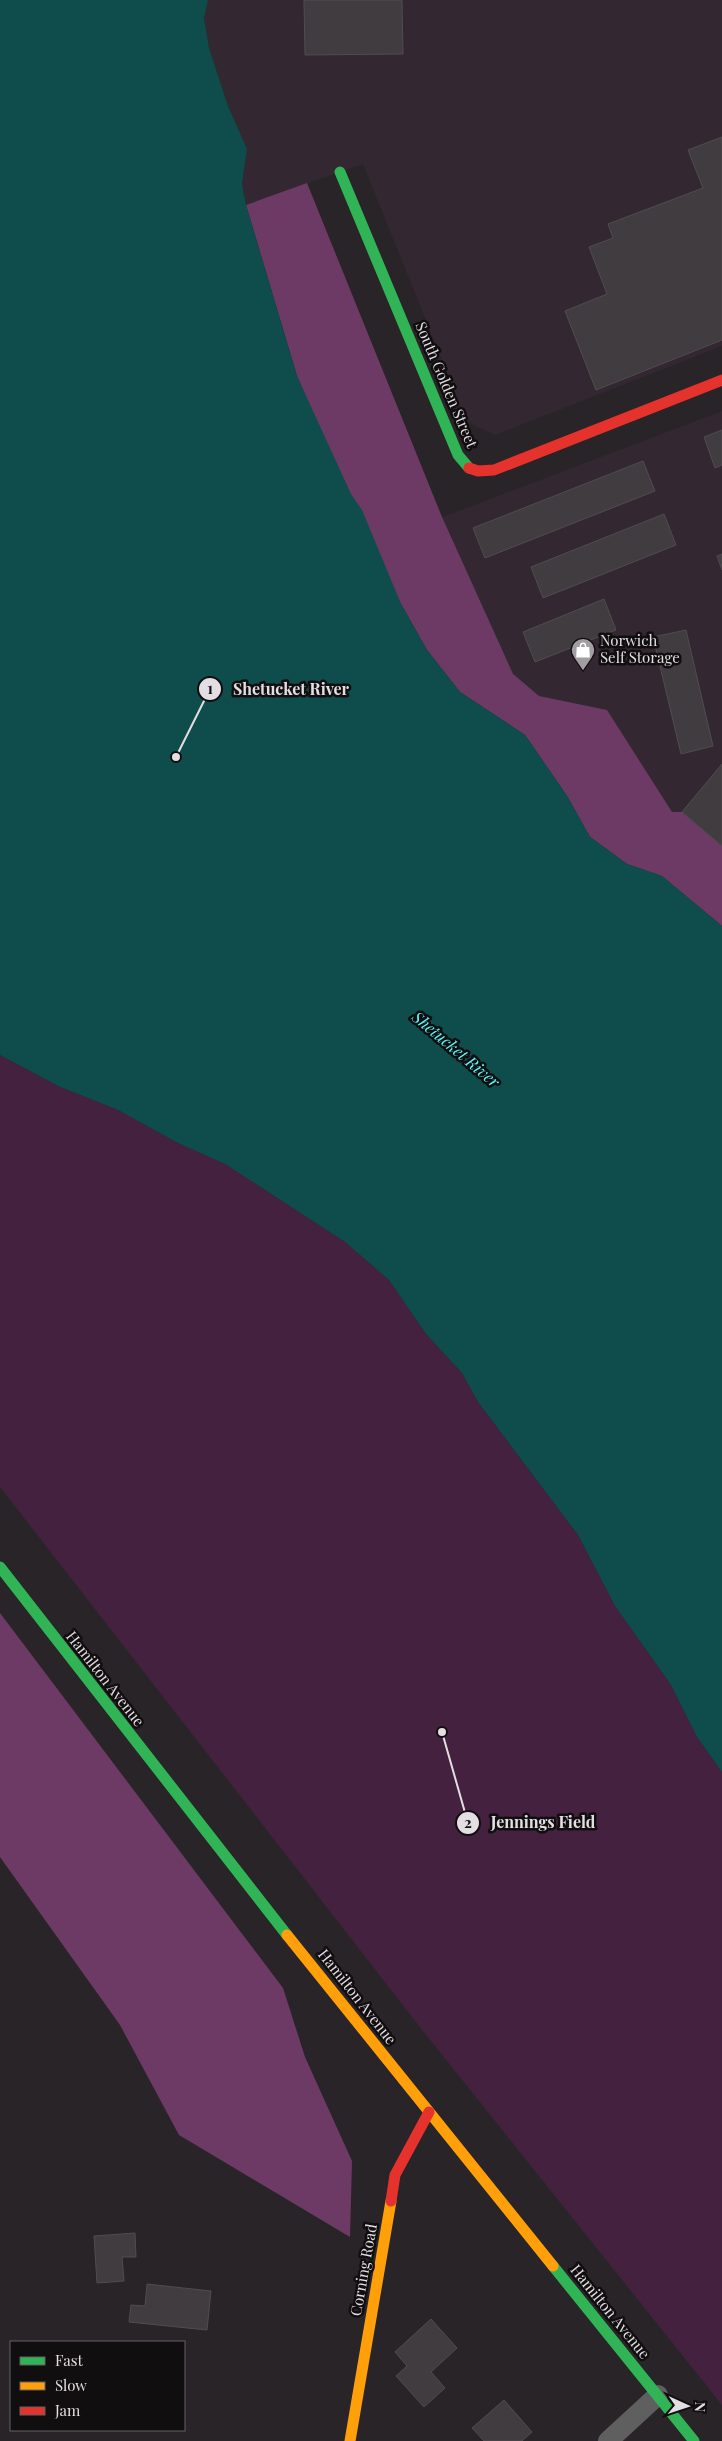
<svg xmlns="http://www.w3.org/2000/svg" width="722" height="2441" font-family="'Playfair Display',serif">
	<rect width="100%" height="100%" fill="#292428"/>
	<!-- built -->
	<g fill="#332831">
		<polygon points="208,0 722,0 722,346 495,435 467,422 363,164 246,205 242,184 247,149 228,106 209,48 204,18"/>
		<polygon points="722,411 722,926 701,908 588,834 567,796 525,735 460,692 374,543"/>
	</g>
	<!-- green -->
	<polygon fill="#44213e" points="0,1055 58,1086 118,1110 178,1143 225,1164 345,1242 389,1280 426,1334 462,1373 478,1402 578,1535 615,1606 671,1685 697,1737 722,1772 722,2405 419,2026 0,1487"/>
	<!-- forest -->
	<g fill="#6d3a65">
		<polygon points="307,183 442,517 513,674 539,696 607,710 672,812 682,812 722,846 722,926 662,876 627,864 590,837 567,796 525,735 460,692 427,650 401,604 307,400 297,376 246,205"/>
		<polygon points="0,1613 283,1988 305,2057 352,2161 350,2237 179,2135 120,2025 0,1857"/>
	</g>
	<!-- water -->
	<polygon fill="#0f4c4c" points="0,0 208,0 204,18 209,48 228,106 247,149 242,184 246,205 297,376 351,494 362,510 401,604 427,650 460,692 525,735 567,796 590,837 627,864 662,876 722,926 722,1772 697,1737 671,1685 615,1606 578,1535 478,1402 462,1373 426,1334 389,1280 345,1242 225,1164 178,1143 118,1110 58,1086 0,1055"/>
	<!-- building -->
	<g fill="#413c40" stroke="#504c4f">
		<polygon points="304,0 402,0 403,54 305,55"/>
		<polygon points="722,137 722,340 596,390 565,311 607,294 589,247 613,238 608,224 703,188 688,150"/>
		<polygon points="722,430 722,465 715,468 704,437"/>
		<polygon points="643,461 655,491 485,558 473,528"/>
		<polygon points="664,514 676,545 543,598 531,567"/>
		<polygon points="722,554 722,570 717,556"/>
		<polygon points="604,599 616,630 535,662 523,632"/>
		<polygon points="686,630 713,746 681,754 653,637"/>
		<polygon points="722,764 722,846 682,812"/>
		<polygon points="135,2233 136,2257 122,2257 124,2281 97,2283 94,2236"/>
		<polygon points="147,2284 211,2291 207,2330 129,2322 131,2305 145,2306"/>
		<polygon points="431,2319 457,2348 431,2372 445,2388 424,2407 396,2376 407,2366 395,2352"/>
		<polygon points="504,2400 532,2432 522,2441 484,2441 472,2428"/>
	</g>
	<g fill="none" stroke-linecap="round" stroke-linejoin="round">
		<!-- lane -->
		<polyline stroke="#5f5f5f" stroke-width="20" points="608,2441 658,2395"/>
		<!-- fast -->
		<g stroke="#30b455" stroke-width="11">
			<polyline points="340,172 458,455 469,468"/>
			<polyline points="0,1567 287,1935"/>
			<polyline points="553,2266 694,2441"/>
		</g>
		<!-- slow -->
		<g stroke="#ff9f0a" stroke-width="11">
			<polyline points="287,1935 553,2266"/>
			<polyline points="350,2441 391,2201"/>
		</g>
		<!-- jam -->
		<g stroke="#e5322d" stroke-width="11">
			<polyline points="469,468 478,471 494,470 722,380"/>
			<polyline points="391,2201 395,2175 429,2112"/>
		</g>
	</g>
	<!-- icons -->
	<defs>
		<g id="shop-pin" transform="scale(1.25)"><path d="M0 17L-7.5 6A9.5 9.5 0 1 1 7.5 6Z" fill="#a29da1" stroke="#110e10"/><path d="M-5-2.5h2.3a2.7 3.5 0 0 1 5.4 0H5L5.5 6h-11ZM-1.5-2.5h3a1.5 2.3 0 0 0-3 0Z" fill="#fff"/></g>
	</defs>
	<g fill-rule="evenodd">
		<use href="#shop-pin" x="583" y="650"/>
	</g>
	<g text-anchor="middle" stroke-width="5" stroke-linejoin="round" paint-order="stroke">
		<!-- street labels -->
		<g font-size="15" fill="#e3dee2" stroke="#110e10">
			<text transform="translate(446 385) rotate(67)" y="5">South Golden Street</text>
			<text transform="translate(105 1679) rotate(52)" y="5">Hamilton Avenue</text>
			<text transform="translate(357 1997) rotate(52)" y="5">Hamilton Avenue</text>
			<text transform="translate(364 2270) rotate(-80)" y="5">Corning Road</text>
			<text transform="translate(610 2312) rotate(51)" y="5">Hamilton Avenue</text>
		</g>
		<!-- poi labels -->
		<g font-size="15" fill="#e3dee2" stroke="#110e10" text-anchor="start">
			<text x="600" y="646">Norwich<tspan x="600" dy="17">Self Storage</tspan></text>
		</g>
		<!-- water labels -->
		<g font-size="16" font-style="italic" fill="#54fafa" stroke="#110e10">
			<text transform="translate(456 1049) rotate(40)" y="6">Shetucket River</text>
		</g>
	</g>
	<!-- callouts -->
	<path fill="none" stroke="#e3dee2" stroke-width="2" d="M176 757L210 689M442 1732L468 1823"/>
	<g fill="#e3dee2" stroke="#110e10" stroke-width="2">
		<circle cx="176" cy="757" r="5"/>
		<circle cx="442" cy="1732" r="5"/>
		<circle cx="210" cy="689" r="12"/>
		<circle cx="468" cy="1823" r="12"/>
	</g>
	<g font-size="15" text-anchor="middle" font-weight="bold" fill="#111">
		<text x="210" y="694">1</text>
		<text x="468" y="1828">2</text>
	</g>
	<g font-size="16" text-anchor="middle" font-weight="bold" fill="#e3dee2" stroke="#110e10" stroke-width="5" stroke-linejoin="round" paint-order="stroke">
		<text x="291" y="695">Shetucket River</text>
		<text x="543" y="1828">Jennings Field</text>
	</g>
	<!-- legend -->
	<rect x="10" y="2341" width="175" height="90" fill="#110e10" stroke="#656164"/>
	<rect x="20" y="2357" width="25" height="8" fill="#30b455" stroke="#656164"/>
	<text x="55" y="2366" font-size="15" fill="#e3dee2">Fast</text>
	<rect x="20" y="2382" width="25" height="8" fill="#ff9f0a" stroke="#656164"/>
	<text x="55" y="2391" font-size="15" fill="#e3dee2">Slow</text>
	<rect x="20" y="2407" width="25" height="8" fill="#e5322d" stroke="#656164"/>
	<text x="55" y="2416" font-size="15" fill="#e3dee2">Jam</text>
	<!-- north arrow -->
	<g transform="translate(687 2406) rotate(93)" stroke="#110e10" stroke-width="4" paint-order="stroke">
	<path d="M0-4L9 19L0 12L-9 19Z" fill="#e3dee2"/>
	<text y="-8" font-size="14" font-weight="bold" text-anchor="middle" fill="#e3dee2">N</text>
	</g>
</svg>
